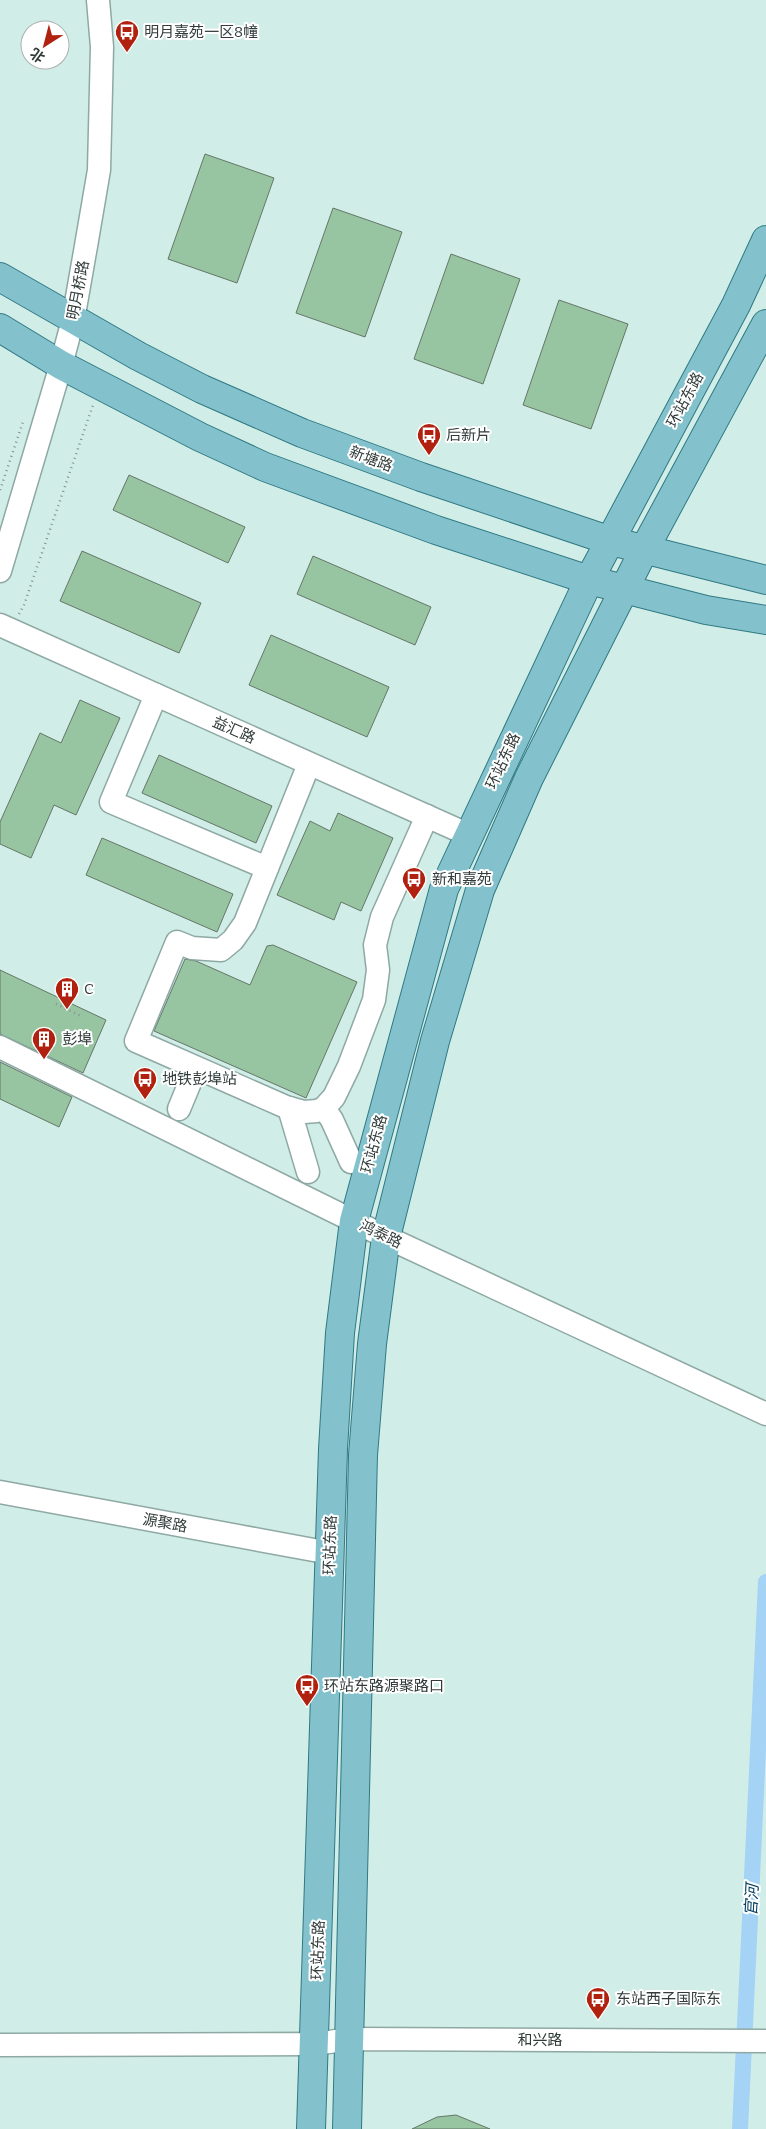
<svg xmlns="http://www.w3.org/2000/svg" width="766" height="2129" font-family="Bitter,'Noto Sans SC',serif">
	<rect width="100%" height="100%" fill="#d1ede7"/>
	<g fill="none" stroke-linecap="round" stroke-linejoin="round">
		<!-- canal -->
		<polyline stroke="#a4d3f6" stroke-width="16" points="740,2129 766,1582"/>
	</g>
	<!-- building -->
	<g fill="#97c4a1" stroke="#657769">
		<polygon points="205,154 274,178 237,283 168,259"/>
		<polygon points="333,208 402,232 365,337 296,313"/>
		<polygon points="451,254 520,279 483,384 414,359"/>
		<polygon points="559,300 628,324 591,429 523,405"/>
		<polygon points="129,475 245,527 228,563 113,510"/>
		<polygon points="82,551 201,603 179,653 60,601"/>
		<polygon points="313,556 431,607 415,645 297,594"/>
		<polygon points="271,635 389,687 367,737 249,685"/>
		<polygon points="80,700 120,718 76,815 54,805 31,858 0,844 0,822 40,733 61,743"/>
		<polygon points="159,755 272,806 256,843 142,793"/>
		<polygon points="338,813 393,838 361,911 341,902 334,920 277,895 310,821 330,831"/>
		<polygon points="102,838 233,894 217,932 86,875"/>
		<polygon points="273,945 357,982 306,1098 154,1031 185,959 196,961 250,985 267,946"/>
		<polygon points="0,970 106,1020 83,1073 0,1034"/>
		<polygon points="0,1062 72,1097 59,1127 0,1099"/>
		<polygon points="456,2115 490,2129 412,2129 437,2117"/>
	</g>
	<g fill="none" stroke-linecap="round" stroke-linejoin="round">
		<!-- minor casing -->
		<g stroke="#8ea9a3" stroke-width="25">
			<g id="minor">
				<polyline points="0,571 61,365 73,320 86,246 99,170 102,47 98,0"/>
				<polyline points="0,625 469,835"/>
				<polyline points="156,695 111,802 267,868"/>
				<polyline points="309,764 245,923 233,940 221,950 192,948 177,942 136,1041 286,1107 304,1112 317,1111 324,1108 334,1097 349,1066 374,1000 378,970 375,945 382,917 427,816"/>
				<polyline points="0,1047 386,1237 766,1414"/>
				<polyline points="289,1108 308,1172"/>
				<polyline points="324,1108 332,1120 351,1162"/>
				<polyline points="179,1109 196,1068"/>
				<polyline points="0,1492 330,1553"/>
				<polyline points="0,2045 315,2044 350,2039 766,2041"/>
			</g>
		</g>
		<!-- major casing -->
		<g stroke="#307983" stroke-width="30">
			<g id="major">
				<polyline points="0,277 138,356 202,389 302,433 421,477 611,541 766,580"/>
				<polyline points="0,328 61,365 200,437 265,467 436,530 589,580 706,610 766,620"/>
				<polyline points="311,2129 333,1449 340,1333 354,1221 444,889 589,580 736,305 766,240"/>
				<polyline points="347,2129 363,1455 372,1344 386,1237 435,1041 480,890 529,778 644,550 766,324"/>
			</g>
		</g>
		<!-- path -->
		<g stroke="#80938f" stroke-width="2.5" stroke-dasharray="1 4" stroke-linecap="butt">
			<polyline points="0,490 23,422"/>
			<polyline points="19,614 24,605 93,405"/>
			<polyline points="56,1004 83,1017"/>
		</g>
		<!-- minor -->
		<use href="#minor" stroke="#fff" stroke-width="22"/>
		<!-- major -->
		<use href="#major" stroke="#83c2cd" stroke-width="28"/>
	</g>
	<!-- icons -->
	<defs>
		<g id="bus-pin" transform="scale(1.25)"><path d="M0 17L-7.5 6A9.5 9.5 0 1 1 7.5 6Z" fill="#b0220f" stroke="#fff"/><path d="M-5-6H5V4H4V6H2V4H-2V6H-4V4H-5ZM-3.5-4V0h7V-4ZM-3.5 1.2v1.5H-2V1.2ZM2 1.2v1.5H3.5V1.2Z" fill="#fff"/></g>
		<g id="building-pin" transform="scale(1.25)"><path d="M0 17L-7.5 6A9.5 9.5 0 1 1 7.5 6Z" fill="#b0220f" stroke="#fff"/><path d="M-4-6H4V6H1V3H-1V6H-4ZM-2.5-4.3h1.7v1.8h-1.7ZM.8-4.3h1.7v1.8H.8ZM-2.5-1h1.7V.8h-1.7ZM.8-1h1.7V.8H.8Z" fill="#fff"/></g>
	</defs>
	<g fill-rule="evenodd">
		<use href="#bus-pin" x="127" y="32"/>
		<use href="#bus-pin" x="429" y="435"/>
		<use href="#bus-pin" x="414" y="879"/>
		<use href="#building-pin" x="67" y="989"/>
		<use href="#building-pin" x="44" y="1039"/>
		<use href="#bus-pin" x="145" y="1079"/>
		<use href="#bus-pin" x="307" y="1686"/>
		<use href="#bus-pin" x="598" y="1999"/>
	</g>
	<g text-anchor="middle" stroke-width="4" stroke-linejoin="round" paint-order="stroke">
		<!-- poi labels -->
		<g font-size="15" fill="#313c3a" stroke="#fff" text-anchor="start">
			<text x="144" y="37">明月嘉苑一区8幢</text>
			<text x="446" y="440">后新片</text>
			<text x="432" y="884">新和嘉苑</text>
			<text x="84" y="994">C</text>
			<text x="62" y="1044">彭埠</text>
			<text x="162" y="1084">地铁彭埠站</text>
			<text x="324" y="1691">环站东路源聚路口</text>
			<text x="616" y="2004">东站西子国际东</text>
		</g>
		<!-- street labels -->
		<g font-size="15" fill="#313c3a" stroke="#fff">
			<text transform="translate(78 290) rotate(-79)" y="5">明月桥路</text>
			<text transform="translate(685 400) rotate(-62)" y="5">环站东路</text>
			<text transform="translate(371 459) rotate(21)" y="5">新塘路</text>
			<text transform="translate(234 730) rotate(24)" y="5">益汇路</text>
			<text transform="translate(503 761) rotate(-65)" y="5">环站东路</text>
			<text transform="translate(374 1144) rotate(-75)" y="5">环站东路</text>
			<text transform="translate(381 1234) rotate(26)" y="5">鸿泰路</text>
			<text transform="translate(165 1523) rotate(10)" y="5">源聚路</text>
			<text transform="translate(330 1545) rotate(-88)" y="5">环站东路</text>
			<text transform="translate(318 1950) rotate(-88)" y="5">环站东路</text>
			<text x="540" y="2045">和兴路</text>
		</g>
		<!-- water labels -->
		<g font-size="16" font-style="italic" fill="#064162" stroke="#fff">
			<text transform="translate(751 1900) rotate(-87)" y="6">官河</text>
		</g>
	</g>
	<!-- north arrow -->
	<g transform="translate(45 45) rotate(216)"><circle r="24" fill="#ffffff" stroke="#adb1b0"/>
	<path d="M0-4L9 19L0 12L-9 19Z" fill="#b0220f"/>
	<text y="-8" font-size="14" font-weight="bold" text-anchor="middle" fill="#313c3a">北</text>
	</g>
</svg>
